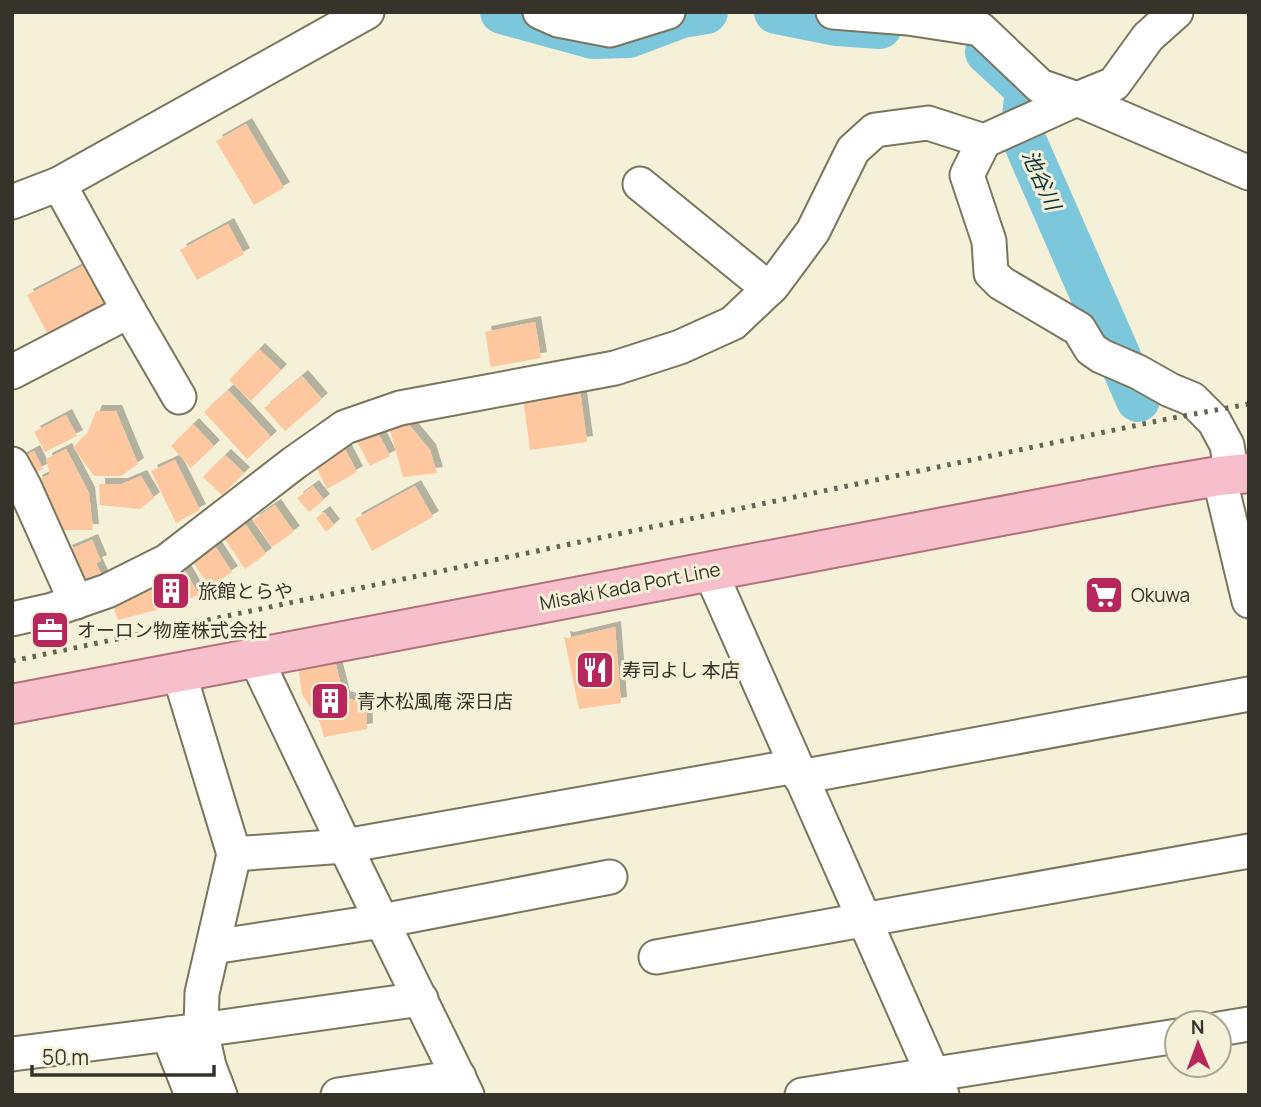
<svg xmlns="http://www.w3.org/2000/svg" width="1261" height="1107" font-family="Manrope,'Noto Sans JP',sans-serif">
	<defs>
		<filter id="shadow"><feDropShadow dx="6" dy="-6" stdDeviation="0" flood-color="#0004"/></filter>
	</defs>
	<rect width="100%" height="100%" fill="#f5f1d8"/>
	<g fill="none" stroke-linecap="round" stroke-linejoin="round">
		<!-- river -->
		<g stroke="#7dc7dd" stroke-width="44">
			<polyline points="502,12 593,37 629,36 682,16 706,12"/>
			<polyline points="776,12 836,24 880,27"/>
			<polyline points="987,52 1027,89 1022,135 1138,400"/>
		</g>
	</g>
	<!-- building -->
	<g fill="#fdc8a0" filter="url(#shadow)">
		<polygon points="246,124 284,188 254,205 216,141"/>
		<polygon points="228,224 244,254 197,280 180,250"/>
		<polygon points="85,265 105,303 47,333 27,295"/>
		<polygon points="535,322 541,358 491,367 485,332"/>
		<polygon points="259,349 281,370 251,401 229,380"/>
		<polygon points="302,376 322,399 285,431 264,408"/>
		<polygon points="228,390 271,437 247,459 204,412"/>
		<polygon points="580,390 587,442 530,450 523,397"/>
		<polygon points="96,411 116,411 138,464 121,476 94,476 73,447 87,434"/>
		<polygon points="66,415 77,436 45,452 34,432"/>
		<polygon points="405,420 430,450 437,473 403,477 389,426"/>
		<polygon points="193,424 214,446 191,468 171,446"/>
		<polygon points="376,429 390,456 370,466 356,440"/>
		<polygon points="66,449 89,493 93,530 58,530 36,481 50,474 46,459"/>
		<polygon points="345,449 357,472 327,489 315,465"/>
		<polygon points="34,451 43,469 25,478 16,461"/>
		<polygon points="225,455 244,473 222,495 203,477"/>
		<polygon points="175,460 200,510 176,523 151,471"/>
		<polygon points="141,476 154,498 140,509 100,505 99,484 122,484"/>
		<polygon points="313,486 324,500 309,512 297,498"/>
		<polygon points="415,486 433,517 372,551 355,519"/>
		<polygon points="275,505 294,532 272,547 253,520"/>
		<polygon points="324,512 334,525 326,532 316,518"/>
		<polygon points="241,518 266,554 245,569 220,532"/>
		<polygon points="92,540 101,561 96,563 103,578 82,586 66,551"/>
		<polygon points="215,546 232,572 210,587 192,561"/>
		<polygon points="182,565 199,595 164,608 118,620 113,606 152,588"/>
		<polygon points="615,627 621,703 579,709 564,637 568,638"/>
		<polygon points="335,661 344,697 366,704 367,729 324,737 320,723 302,694 298,666"/>
	</g>
	<g fill="none" stroke-linecap="round" stroke-linejoin="round">
		<!-- minor casing -->
		<g stroke="#79755e" stroke-width="37">
			<g id="minor">
				<polyline points="540,12 558,20 610,30 668,12"/>
				<polyline points="833,12 908,18 980,29 1040,86 1077,99 1249,173"/>
				<polyline points="1176,12 1148,37 1114,84 1077,99 984,141 967,175 989,241 991,273 1001,283 1079,329 1091,349 1101,356 1138,372 1170,390 1192,399 1214,421 1227,445 1230,464 1219,476 1249,601"/>
				<polyline points="59,184 129,311 179,397"/>
				<polyline points="640,184 769,289"/>
				<polyline points="12,202 59,184 367,12"/>
				<polyline points="12,372 129,311"/>
				<polyline points="12,464 24,486 76,602"/>
				<polyline points="710,571 942,1095"/>
				<polyline points="12,619 52,610 107,591 167,561 294,463 345,427 400,408 615,368 680,347 733,323 773,285 813,231 853,150 875,130 928,123 984,141"/>
				<polyline points="256,659 345,846 467,1095"/>
				<polyline points="179,673 234,854 202,993 201,1030 209,1066 220,1095"/>
				<polyline points="800,777 1249,694"/>
				<polyline points="234,854 345,846 796,766"/>
				<polyline points="213,947 382,921 610,877"/>
				<polyline points="656,957 1249,851"/>
				<polyline points="1219,1029 1249,1024"/>
				<polyline points="168,1034 192,1095"/>
				<polyline points="12,1054 201,1030 421,999"/>
				<polyline points="338,1095 459,1077"/>
				<polyline points="802,1095 1177,1036"/>
			</g>
		</g>
		<!-- major casing -->
		<g stroke="#b0717c" stroke-width="42">
			<polyline id="major" points="12,704 1160,486 1219,476 1249,473"/>
		</g>
		<!-- minor -->
		<use href="#minor" stroke="#fff" stroke-width="33"/>
		<!-- major -->
		<use href="#major" stroke="#f7becb" stroke-width="38"/>
		<!-- rail -->
		<polyline stroke="#656356" stroke-width="5" stroke-dasharray="3.5 7" stroke-linecap="butt" points="12,661 1167,419 1249,404"/>
	</g>
	<!-- icons -->
	<defs>
		<g id="building-square" transform="scale(2.0125)"><rect x="-9" y="-9" width="18" height="18" rx="4" fill="#b6285d" stroke="#f5f1d8"/><path d="M-4-6H4V6H1V3H-1V6H-4ZM-2.5-4.3h1.7v1.8h-1.7ZM.8-4.3h1.7v1.8H.8ZM-2.5-1h1.7V.8h-1.7ZM.8-1h1.7V.8H.8Z" fill="#fff"/></g>
		<g id="supermarket-square" transform="scale(2.0125)"><rect x="-9" y="-9" width="18" height="18" rx="4" fill="#b6285d" stroke="#f5f1d8"/><path d="M-6-5.5h2.5l.6 2H6L4.5 2H-2.5L-4.4-4H-6ZM-1.5 3.2a1.3 1.3 0 1 0 .1 0ZM3 3.2a1.3 1.3 0 1 0 .1 0Z" fill="#fff"/></g>
		<g id="office-square" transform="scale(2.0125)"><rect x="-9" y="-9" width="18" height="18" rx="4" fill="#b6285d" stroke="#f5f1d8"/><path d="M-6-3h4V-5.5h4V-3h4V5H-6ZM-1-4.5V-3h2v-1.5ZM-6 0V1H6V0Z" fill="#fff"/></g>
		<g id="restaurant-square" transform="scale(2.0125)"><rect x="-9" y="-9" width="18" height="18" rx="4" fill="#b6285d" stroke="#f5f1d8"/><path d="M-5-6h1v4h1v-4h1v4h1v-4h1v5L-1.5 .5V6h-2V.5L-5-1ZM5-6V6H3V1.5H1.5Q1.5-4 5-6Z" fill="#fff"/></g>
	</defs>
	<g fill-rule="evenodd">
		<use href="#building-square" x="171" y="591"/>
		<use href="#supermarket-square" x="1104" y="595"/>
		<use href="#office-square" x="50" y="630"/>
		<use href="#restaurant-square" x="595" y="670"/>
		<use href="#building-square" x="330" y="701"/>
	</g>
	<g text-anchor="middle" stroke-width="6" stroke-linejoin="round" paint-order="stroke">
		<!-- street labels -->
		<g font-size="19" fill="#35332a" stroke="#f5f1d8">
			<text transform="translate(630 586) rotate(-11)" y="7">Misaki Kada Port Line</text>
		</g>
		<!-- poi labels -->
		<g font-size="19" fill="#35332a" stroke="#f5f1d8" text-anchor="start">
			<text x="198" y="598">旅館とらや</text>
			<text x="1131" y="602">Okuwa</text>
			<text x="77" y="637">オーロン物産株式会社</text>
			<text x="622" y="677">寿司よし 本店</text>
			<text x="357" y="708">青木松風庵 深日店</text>
		</g>
		<!-- water labels -->
		<g font-size="21" font-style="italic" fill="#0b303a" stroke="#f5f1d8">
			<text transform="translate(1041 180) rotate(66)" y="7">池谷川</text>
		</g>
	</g>
	<!-- border -->
	<rect width="1261" height="1107" fill="none" stroke="#35332a" stroke-width="28"/>
	<!-- north arrow -->
	<g transform="translate(1198 1044) rotate(359)"><circle r="33" fill="#f5f1d8" stroke="#a8a592" stroke-width="2"/>
	<path d="M0-5L12 26L0 18L-12 26Z" fill="#b6285d"/>
	<text y="-10" font-size="19" font-weight="bold" text-anchor="middle" fill="#35332a">N</text>
	</g>
	<!-- scale -->
	<path d="M32 1065v10h182v-10" fill="none" stroke="#35332a" stroke-width="3.5"/>
	<text x="42" y="1065" font-size="21" fill="#35332a" stroke="#f5f1d8" stroke-width="5" paint-order="stroke">50 m</text>
</svg>
